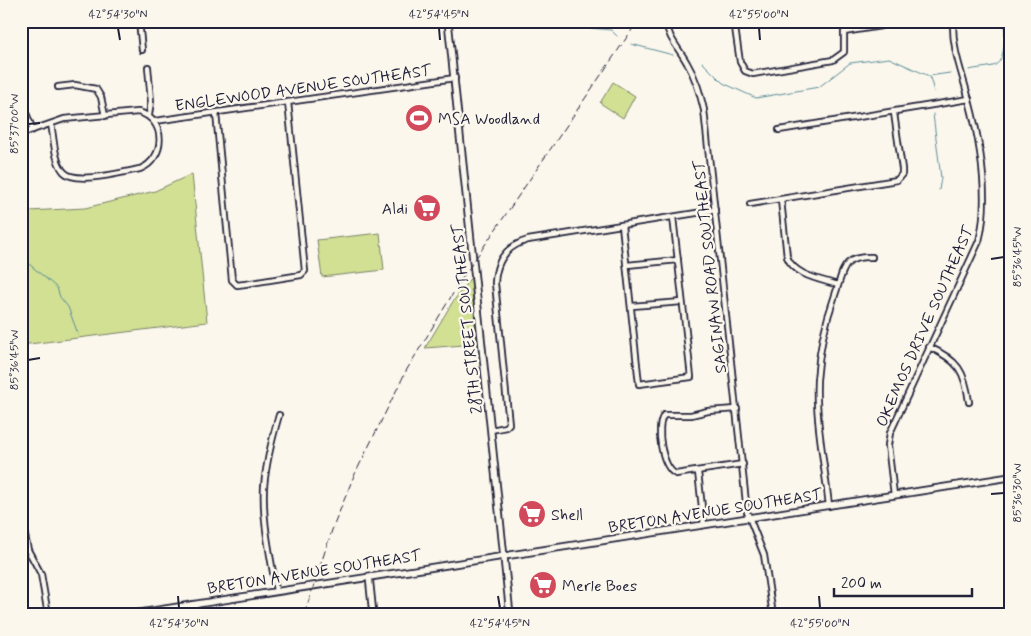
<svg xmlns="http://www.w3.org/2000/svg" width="1031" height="636" font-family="Mynerve,sans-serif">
	<rect width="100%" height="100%" fill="#fbf7ec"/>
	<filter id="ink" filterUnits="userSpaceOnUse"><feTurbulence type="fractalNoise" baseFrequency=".02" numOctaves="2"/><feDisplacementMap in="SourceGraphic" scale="10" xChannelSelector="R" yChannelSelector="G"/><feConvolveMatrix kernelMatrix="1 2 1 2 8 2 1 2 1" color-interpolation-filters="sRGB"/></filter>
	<g filter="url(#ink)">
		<!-- green -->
		<g fill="#d2e094" stroke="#7a8168">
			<polygon points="613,82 635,96 623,118 600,103"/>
			<polygon points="192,174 207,322 21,345 21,214 29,211 85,208 155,191"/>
			<polygon points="380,233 384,270 322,277 317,240"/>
			<polygon points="471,277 477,344 425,348 452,303"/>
		</g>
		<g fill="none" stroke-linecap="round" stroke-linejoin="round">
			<!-- stream -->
			<g stroke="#5c8c9b" stroke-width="1">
				<polyline points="560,21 579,27 611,30 617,36"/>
				<polyline points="631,44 673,55"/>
				<polyline points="702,62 723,83 756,98 819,87 850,63 889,58 929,76 950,73"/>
				<path d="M969 70C977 68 985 68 993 66 1007 62 1004 33 1005 21"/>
				<polyline points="930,77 934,92"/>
				<polyline points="933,114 941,178 939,190"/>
				<polyline points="21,257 57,288 60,297 68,307 78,334"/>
			</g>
			<!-- minor casing -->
			<g stroke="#22223b" stroke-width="8">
				<g id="minor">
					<polyline points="85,21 108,26 144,21"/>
					<polyline points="139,21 142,50"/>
					<path d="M666 21C668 39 679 48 687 63 696 78 700 93 704 110L747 512 764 555 773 615"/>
					<polyline points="734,21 740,62 745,71 753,74 833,60 844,52 844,32 881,26 886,21"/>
					<polyline points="148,67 151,101 149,115"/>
					<polyline points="58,87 75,85 96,89 101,97 105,116"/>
					<polyline points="21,101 33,130"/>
					<polyline points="216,113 232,280 237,285 245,284 301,275 305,271 288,102"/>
					<polyline points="155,121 455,78"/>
					<polyline points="779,130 969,99"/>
					<path d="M21 134 64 119 138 112C167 119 166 159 140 169 123 172 76 185 64 172 54 161 54 138 51 124"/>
					<path d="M781 200 787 257C795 276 820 279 838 285"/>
					<polyline points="750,204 897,180 902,174 902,169 894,113"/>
					<polyline points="622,225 639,384 691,377 673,217"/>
					<polyline points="627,265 678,260"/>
					<polyline points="632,306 682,302"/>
					<path d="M929 347C958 360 965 371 969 402"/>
					<path d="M737 409 708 411 691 415H664C655 426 662 469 676 474L743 464"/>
					<path d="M491 430 506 427 509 424 495 283C496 261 506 246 528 240L715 210"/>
					<polyline points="698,472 704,525"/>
					<path d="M894 495 888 445 890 433 979 241C990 199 980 142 969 100 962 72 952 50 953 21"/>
					<path d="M829 506C825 467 815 419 817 380 819 351 825 323 835 295 844 269 842 256 872 257"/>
					<polyline points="21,517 28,550 41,574 48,615"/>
					<path d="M276 591C271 557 262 522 264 487 266 462 272 439 279 415"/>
					<polyline points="193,604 194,615"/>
				</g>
			</g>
			<!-- major casing -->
			<g stroke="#22223b" stroke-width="9">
				<g id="major">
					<polyline points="448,21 510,615"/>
					<polyline points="369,576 373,615"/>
					<polyline points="127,615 1010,477"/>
				</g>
			</g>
			<!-- minor -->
			<use href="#minor" stroke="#fbf7ec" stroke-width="4.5"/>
			<!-- major -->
			<use href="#major" stroke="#fbf7ec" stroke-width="5.5"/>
			<!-- rail -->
			<polyline stroke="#22223b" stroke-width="1" stroke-dasharray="8 4" stroke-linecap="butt" points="304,615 332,530 353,478 406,371 463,277 638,21"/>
		</g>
	</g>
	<!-- ticks -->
	<path fill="none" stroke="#22223b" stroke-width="2" d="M118 28 120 40M439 28 440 40M759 28 760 40M28 124 40 123M991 259 1004 257M28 360 40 358M991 494 1004 493M178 596 179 608M498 596 500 608M819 596 820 608"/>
	<!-- icons -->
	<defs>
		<g id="stadium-disc" transform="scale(1.4375)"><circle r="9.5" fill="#d1495b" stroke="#fbf7ec"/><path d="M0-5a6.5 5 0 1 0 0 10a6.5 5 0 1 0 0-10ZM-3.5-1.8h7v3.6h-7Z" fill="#fff"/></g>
		<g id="supermarket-disc" transform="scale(1.4375)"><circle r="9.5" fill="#d1495b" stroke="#fbf7ec"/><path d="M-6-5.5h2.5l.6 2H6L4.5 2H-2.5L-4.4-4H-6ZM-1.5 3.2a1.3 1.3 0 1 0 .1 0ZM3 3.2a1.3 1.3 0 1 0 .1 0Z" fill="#fff"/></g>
	</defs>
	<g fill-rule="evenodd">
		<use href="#stadium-disc" x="419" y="118"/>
		<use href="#supermarket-disc" x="427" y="208"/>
		<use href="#supermarket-disc" x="532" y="514"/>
		<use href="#supermarket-disc" x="543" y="585"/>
	</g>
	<g text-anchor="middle" stroke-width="4.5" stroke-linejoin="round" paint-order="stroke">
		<!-- street labels -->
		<g font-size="16" fill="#22223b" stroke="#fbf7ec">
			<text transform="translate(303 87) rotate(-8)" y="6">ENGLEWOOD AVENUE SOUTHEAST</text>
			<text transform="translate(709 267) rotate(-96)" y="6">SAGINAW ROAD SOUTHEAST</text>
			<text transform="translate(466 319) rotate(-96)" y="6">28TH STREET SOUTHEAST</text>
			<text transform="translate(924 326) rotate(-66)" y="6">OKEMOS DRIVE SOUTHEAST</text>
			<text transform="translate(715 510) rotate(-9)" y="6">BRETON AVENUE SOUTHEAST</text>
			<text transform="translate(314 571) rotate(-9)" y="6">BRETON AVENUE SOUTHEAST</text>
		</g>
		<!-- poi labels -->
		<g font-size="16" fill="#22223b" stroke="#fbf7ec" text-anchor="start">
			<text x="438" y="124">MSA Woodland</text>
			<text x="408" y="214" text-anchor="end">Aldi</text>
			<text x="551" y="520">Shell</text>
			<text x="562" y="591">Merle Boes</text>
		</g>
	</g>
	<!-- margin -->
	<rect width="1031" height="636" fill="none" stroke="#fbf7ec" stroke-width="55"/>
	<!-- scale -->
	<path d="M834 588v8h138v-8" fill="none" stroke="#22223b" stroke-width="2.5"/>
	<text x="841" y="588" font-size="15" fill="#22223b" stroke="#fbf7ec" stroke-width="4" paint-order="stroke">200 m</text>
	<rect x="28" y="28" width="976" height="580" fill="none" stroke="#22223b" stroke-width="2"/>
	<g font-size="12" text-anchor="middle" fill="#22223b">
		<text x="118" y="18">42°54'30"N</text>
		<text x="439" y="18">42°54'45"N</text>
		<text x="759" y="18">42°55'00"N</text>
		<text transform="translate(14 124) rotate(-90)" y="4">85°37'00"W</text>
		<text transform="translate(1017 257) rotate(-90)" y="4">85°36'45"W</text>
		<text transform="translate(14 360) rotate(-90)" y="4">85°36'45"W</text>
		<text transform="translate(1017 493) rotate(-90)" y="4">85°36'30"W</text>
		<text x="179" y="627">42°54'30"N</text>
		<text x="500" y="627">42°54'45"N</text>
		<text x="820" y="627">42°55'00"N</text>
	</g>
</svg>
